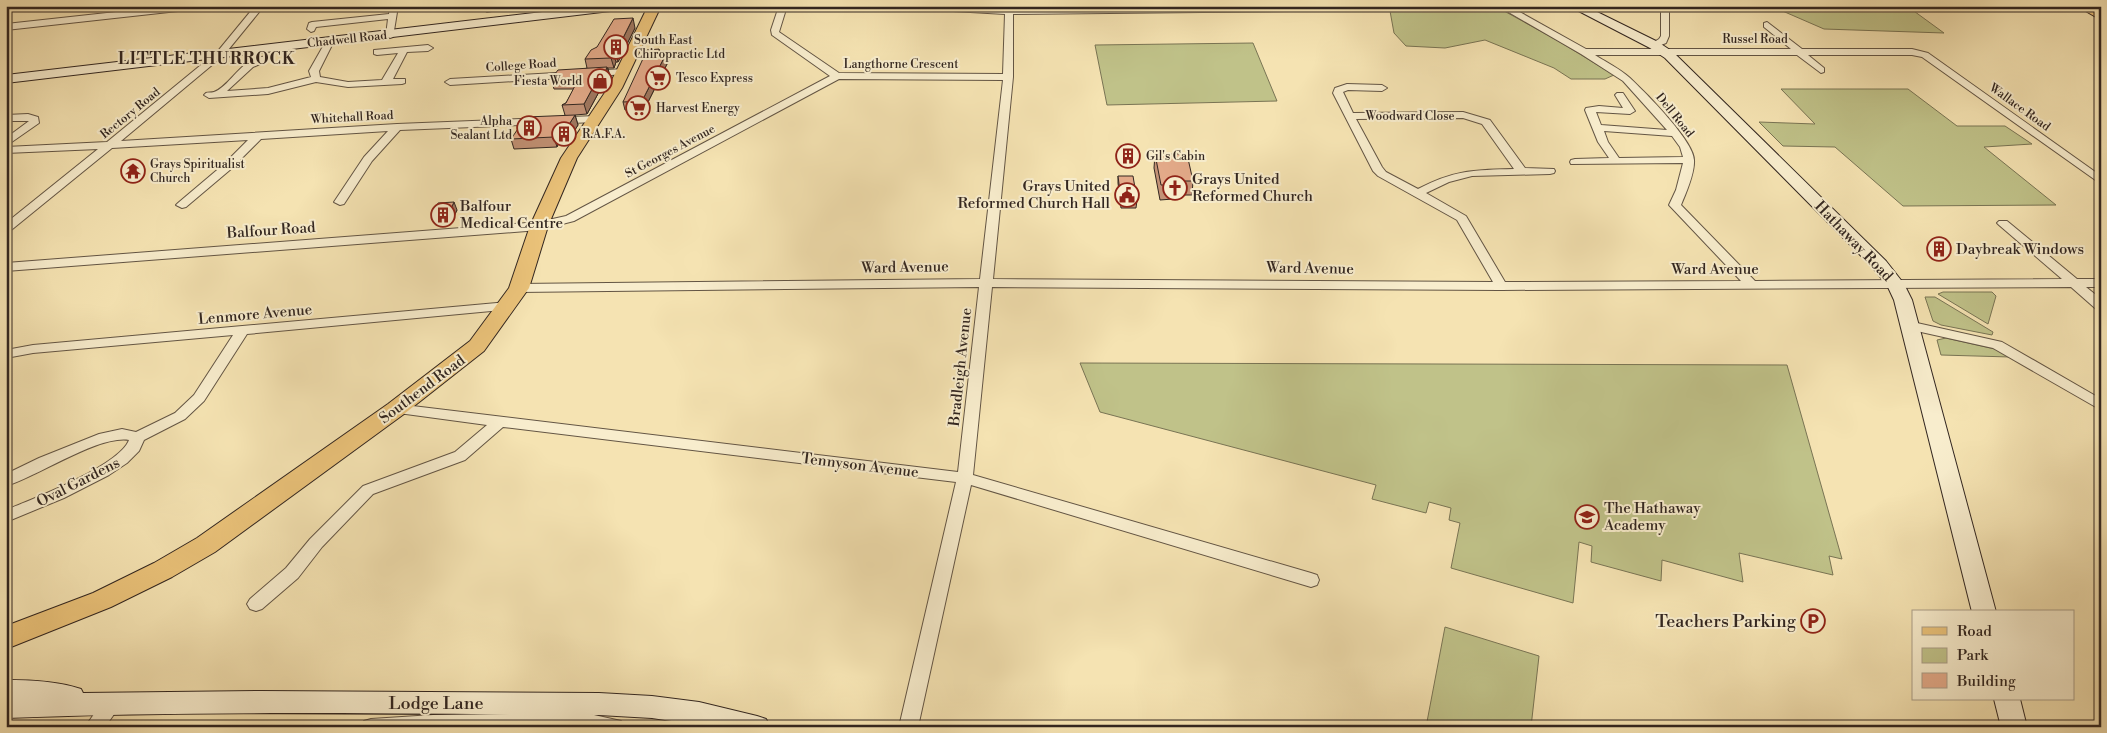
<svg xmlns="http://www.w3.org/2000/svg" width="2107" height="733" font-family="'Libre Bodoni',serif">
	<rect width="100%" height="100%" fill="#f5e3b2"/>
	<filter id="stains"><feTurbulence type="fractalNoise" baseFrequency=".004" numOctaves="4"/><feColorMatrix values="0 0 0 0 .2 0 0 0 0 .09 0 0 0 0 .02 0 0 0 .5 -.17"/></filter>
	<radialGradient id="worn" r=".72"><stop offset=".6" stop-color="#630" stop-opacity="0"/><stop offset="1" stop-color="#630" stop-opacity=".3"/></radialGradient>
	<!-- green -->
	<g fill="#c0c289" stroke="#797454">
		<polygon points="1349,6 1495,6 1555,39 1614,75 1605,79 1571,79 1554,68 1485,40 1445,48 1406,46 1394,33 1390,11"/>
		<polygon points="1771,6 1907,6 1944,33 1824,29"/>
		<polygon points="1253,43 1277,101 1107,105 1095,45"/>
		<polygon points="1781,89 1908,89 1957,126 2005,126 2032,144 1984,147 2056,205 1903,206 1835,147 1783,146 1759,122 1815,124"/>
		<polygon points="1943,292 1992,292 1996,296 1988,324 1938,294"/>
		<polygon points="1925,297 1935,297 1993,332 1992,335 1941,325 1933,321"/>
		<polygon points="1946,338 1995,349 2010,357 1941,355 1937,340"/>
		<polygon points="1080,363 1787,365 1842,559 1829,556 1833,575 1739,553 1743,582 1662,560 1661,581 1591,562 1592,546 1579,542 1573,603 1451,568 1460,523 1449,520 1451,508 1429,502 1426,513 1372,499 1376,485 1100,412"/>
		<polygon points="1445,627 1539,656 1531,727 1426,727"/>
	</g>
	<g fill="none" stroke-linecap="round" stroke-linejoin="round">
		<!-- street casing -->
		<g stroke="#635544" stroke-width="2">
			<g id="street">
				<polygon points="171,6 200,6 196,9 6,30 6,24"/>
				<polygon points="255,6 264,6 224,55 121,141 397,124 596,116 601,119 596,122 400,130 372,161 344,204 340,205 334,202 364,157 388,131 261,139 231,169 186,207 182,208 176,205 178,203 223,165 248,140 112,148 10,231 6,232 6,223 98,149 6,153 6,147 107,142 218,51"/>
				<polygon points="390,6 398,6 393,37 390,38 386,35 388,19 316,27 314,31 311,32 307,29 309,23 312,22 389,14"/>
				<polygon points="484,6 515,6 487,12 483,9"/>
				<path d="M779 6H787L779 32 839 73 1003 74 1005 14 918 9 914 6 1005 9V6H1013V9H1015L1293 6V10L1290 11 1013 14V77L993 279 1493 282 1457 220 1378 176 1373 171 1333 93 1335 88 1347 84 1382 85 1387 88 1382 91 1348 90 1343 92 1353 113 1463 112 1490 120 1525 168 1554 169 1555 171 1554 173 1550 174 1472 176 1449 182 1426 193 1466 216 1505 282 1741 281 1669 205 1676 190 1683 163 1571 164 1570 162 1571 160 1575 159 1609 158 1598 142 1585 110 1586 108 1599 106 1623 108 1615 95 1617 93H1623L1635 111 1630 114 1596 112 1601 125 1667 130 1623 81 1581 54 1498 6H1509L1586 49H1791L1764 27V23L1767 22 1802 49H1912L1928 53 2101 176V184L1922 57 1912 55H1808L1824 68V72L1821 73 1797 55H1595C1606 62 1620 69 1630 78 1645 92 1694 141 1694 160 1695 173 1686 193 1681 205L1755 281 2062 279 1999 225 1997 223 1999 221H2007L2077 279H2101V287H2086L2101 299V310L2096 309 2071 287 1501 290 992 287 973 475 1311 573 1317 575 1319 580 1317 585 1311 587 971 485 918 727H899L956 482 503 427 465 460 373 494 322 547 298 578 262 609 256 611 250 609 247 604 250 599 286 568 310 539 363 486 455 452 487 425 391 412 389 409 391 406 396 404 958 472 979 287 519 292 513 288 519 284 980 279 1003 80 839 79 574 221 539 230 6 271V263L539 222 566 216 830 76 772 35 771 30ZM1463 118 1482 124 1514 169C1474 170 1454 170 1418 189L1386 172 1382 167 1356 119ZM1604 131 1672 136 1680 147 1683 157 1619 158 1608 142Z"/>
				<polygon points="1661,6 1669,6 1669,36 1666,43 1654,48 1649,45 1659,39 1661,36"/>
				<path d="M330 38 334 41 319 71 320 77 348 82 382 80 398 53 377 55 374 54V50L428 45 433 48 428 51 407 52 393 79H405V83L402 84 348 87 316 82 268 94 209 98 204 95 206 93C208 92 211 93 214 92 231 86 244 53 267 57V61L253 67 227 91 268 88 311 77 309 71 326 41Z"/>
				<polygon points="624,69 627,70 627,74 450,85 445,82 450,79"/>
				<polygon points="28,114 38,117 39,123 6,146 6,138 29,121 6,121 6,115"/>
				<path d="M508 302 514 306 513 309 247 334 204 401 185 419 144 440 139 451 127 463 109 475 64 498 6 522V510C33 499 119 466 129 440 98 435 37 477 6 486V474L39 458 99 434 122 429 136 432 175 413 194 395 233 335 33 353 6 358V350L33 345Z"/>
				<polygon points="1908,321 2002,342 2101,399 2101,410 1993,348 1903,328 1901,325 1903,322"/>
				<polygon points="113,695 120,697 122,703 105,727 85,727 106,697"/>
				<polygon points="585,713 621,721 623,727 362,727 364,721 371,719 433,715"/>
			</g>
		</g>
		<!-- secondary casing -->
		<g stroke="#322620" stroke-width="2">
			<g id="secondary">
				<polygon points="594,6 633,6 627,9 6,83 6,75"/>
				<polygon points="1569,6 1585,6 1658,42 1673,52 1886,261 1904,284 1912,300 1996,612 1972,612 1894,300 1887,285 1874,269 1665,58 1650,48"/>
				<path d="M6 680C31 680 57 681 81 689L83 693 262 691 599 693 652 696 699 702 757 716 766 719 770 727H710L652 718 599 715C401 714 204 710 6 718Z"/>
				<polygon points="1994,699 2020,699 2027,727 2001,727"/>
			</g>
		</g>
		<!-- primary casing -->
		<g stroke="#322620" stroke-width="2">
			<g id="primary">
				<polygon points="648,6 661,6 622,88 577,158 548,226 529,288 484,351 404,414 215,552 172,577 111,607 6,649 6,626 93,593 154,563 197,538 388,404 470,341 509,288 530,226 561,158 608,88"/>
				<polygon points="2077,6 2093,6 2101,10 2101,20"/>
			</g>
		</g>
		<!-- street -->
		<use href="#street" fill="#f8edcd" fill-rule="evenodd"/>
		<!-- secondary -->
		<use href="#secondary" fill="#f8edcd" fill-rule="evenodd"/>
		<!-- primary -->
		<use href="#primary" fill="#eac279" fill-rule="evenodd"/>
	</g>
	<!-- wall -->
	<g fill="#c39276" stroke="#322620">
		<polygon points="635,28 618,62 616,62 614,68 608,68 610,77 605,90 600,90 587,114 575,115 578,125 571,136 561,137 557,147 514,149 511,139 565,115 562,105 566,103 574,89 554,89 551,79 587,68 585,59 597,47"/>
		<polygon points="659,49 660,52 667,52 669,60 644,110 625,110 623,102"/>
		<polygon points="1155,154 1193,181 1192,195 1174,195 1173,199 1160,200 1154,168"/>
		<polygon points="1118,176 1137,200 1136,208 1121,208 1118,183"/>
		<polygon points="457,210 451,222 436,224 434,216"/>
	</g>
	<!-- shaded-wall -->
	<g fill="#9f7760" stroke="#322620">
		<polygon points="633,18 635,28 618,62 616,52"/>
		<polygon points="667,52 669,60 644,110 642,101"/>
		<polygon points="613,53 616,62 614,68 611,58"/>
		<polygon points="607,67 610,77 605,90 602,80"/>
		<polygon points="597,80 600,90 587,114 584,104"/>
		<polygon points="575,115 578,125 571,136 568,126"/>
		<polygon points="558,127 561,137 557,147 554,137"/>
		<polygon points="454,202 457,210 451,222 448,215"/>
	</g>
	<!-- building -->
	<g fill="#e3aa89" stroke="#322620">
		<polygon points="633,18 616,52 613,53 611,58 585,59 591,50 597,47 614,19"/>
		<polygon points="659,49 658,53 667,52 642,101 623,102 647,50"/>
		<polygon points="607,67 602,80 597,80 584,104 562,105 566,103 579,78 551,79 558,70"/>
		<polygon points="575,115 568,126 558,127 554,137 511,139 526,117"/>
		<polygon points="1155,154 1187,154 1193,181 1174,181 1174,185 1161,185"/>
		<polygon points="1118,176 1133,176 1137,200 1121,200"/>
		<polygon points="454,202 448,215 434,216 438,203"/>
	</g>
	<!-- icons -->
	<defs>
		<g id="building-ring" transform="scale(1.25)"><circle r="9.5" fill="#f8edcd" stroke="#8f2418" stroke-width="1.5"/><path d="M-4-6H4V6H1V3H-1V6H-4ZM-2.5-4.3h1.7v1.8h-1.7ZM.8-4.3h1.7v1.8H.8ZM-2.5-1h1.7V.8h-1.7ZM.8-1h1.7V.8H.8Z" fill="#8f2418"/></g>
		<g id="supermarket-ring" transform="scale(1.25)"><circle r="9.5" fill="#f8edcd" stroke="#8f2418" stroke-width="1.5"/><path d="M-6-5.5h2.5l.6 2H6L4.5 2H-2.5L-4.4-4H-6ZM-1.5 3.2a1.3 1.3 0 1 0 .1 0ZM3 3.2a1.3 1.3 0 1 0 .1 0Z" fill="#8f2418"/></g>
		<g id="shop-ring" transform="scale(1.25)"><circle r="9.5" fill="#f8edcd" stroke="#8f2418" stroke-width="1.5"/><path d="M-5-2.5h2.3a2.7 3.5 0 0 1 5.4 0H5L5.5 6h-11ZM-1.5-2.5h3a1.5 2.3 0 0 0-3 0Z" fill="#8f2418"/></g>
		<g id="temple-ring" transform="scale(1.25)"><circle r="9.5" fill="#f8edcd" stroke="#8f2418" stroke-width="1.5"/><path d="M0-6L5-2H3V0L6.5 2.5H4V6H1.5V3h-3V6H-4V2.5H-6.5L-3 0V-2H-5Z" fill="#8f2418"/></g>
		<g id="church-ring" transform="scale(1.25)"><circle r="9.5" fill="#f8edcd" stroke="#8f2418" stroke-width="1.5"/><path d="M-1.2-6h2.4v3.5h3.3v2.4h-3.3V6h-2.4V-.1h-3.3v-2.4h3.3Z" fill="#8f2418"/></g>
		<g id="civic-ring" transform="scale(1.25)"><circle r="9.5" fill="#f8edcd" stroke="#8f2418" stroke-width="1.5"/><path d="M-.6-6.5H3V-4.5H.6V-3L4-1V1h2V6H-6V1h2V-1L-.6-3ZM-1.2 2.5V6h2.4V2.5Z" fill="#8f2418"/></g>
		<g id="school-ring" transform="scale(1.25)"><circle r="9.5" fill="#f8edcd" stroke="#8f2418" stroke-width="1.5"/><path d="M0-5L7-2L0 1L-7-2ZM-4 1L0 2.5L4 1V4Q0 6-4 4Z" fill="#8f2418"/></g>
		<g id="parking-ring" transform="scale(1.25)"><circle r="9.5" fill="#f8edcd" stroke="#8f2418" stroke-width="1.5"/><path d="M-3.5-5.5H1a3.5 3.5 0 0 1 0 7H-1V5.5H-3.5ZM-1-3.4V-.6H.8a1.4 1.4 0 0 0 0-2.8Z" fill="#8f2418"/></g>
	</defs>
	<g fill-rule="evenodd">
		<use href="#building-ring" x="616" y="47"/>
		<use href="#supermarket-ring" x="658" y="78"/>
		<use href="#shop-ring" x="600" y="81"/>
		<use href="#supermarket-ring" x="638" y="108"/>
		<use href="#building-ring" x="529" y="128"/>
		<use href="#building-ring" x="564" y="134"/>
		<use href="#building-ring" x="1128" y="156"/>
		<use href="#temple-ring" x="133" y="171"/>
		<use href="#church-ring" x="1175" y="188"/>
		<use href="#civic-ring" x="1127" y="195"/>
		<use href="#building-ring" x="443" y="215"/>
		<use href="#building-ring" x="1939" y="249"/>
		<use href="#school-ring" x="1587" y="517"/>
		<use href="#parking-ring" x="1813" y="621"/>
	</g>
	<g text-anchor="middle" stroke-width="4" stroke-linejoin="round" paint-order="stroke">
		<!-- far-street labels -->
		<g font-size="12" fill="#322620" stroke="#f8edcd">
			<text transform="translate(347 39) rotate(-6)" y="4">Chadwell Road</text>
			<text x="1755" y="43">Russel Road</text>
			<text x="901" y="68">Langthorne Crescent</text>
			<text transform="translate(521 65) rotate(-4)" y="4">College Road</text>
			<text transform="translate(2020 107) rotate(36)" y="4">Wallace Road</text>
			<text transform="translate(130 113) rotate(-39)" y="4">Rectory Road</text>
			<text transform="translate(1675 115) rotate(51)" y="4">Dell Road</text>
			<text x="1410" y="120">Woodward Close</text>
			<text transform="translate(352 117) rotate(-3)" y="4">Whitehall Road</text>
			<text transform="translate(670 151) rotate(-28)" y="4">St Georges Avenue</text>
		</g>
		<!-- far-poi labels -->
		<g font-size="12" fill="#322620" stroke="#f8edcd" text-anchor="start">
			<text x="634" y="44">South East<tspan x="634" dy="14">Chiropractic Ltd</tspan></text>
			<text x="676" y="82">Tesco Express</text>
			<text x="582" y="85" text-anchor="end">Fiesta World</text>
			<text x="656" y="112">Harvest Energy</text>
			<text x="512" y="125" text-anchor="end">Alpha<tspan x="512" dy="14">Sealant Ltd</tspan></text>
			<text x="582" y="138">R.A.F.A.</text>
			<text x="1146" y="160">Gil's Cabin</text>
			<text x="150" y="168">Grays Spiritualist<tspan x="150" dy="14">Church</tspan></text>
		</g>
		<!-- poi labels -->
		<g font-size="15" fill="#322620" stroke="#f8edcd" text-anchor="start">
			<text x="1192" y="184">Grays United<tspan x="1192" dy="17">Reformed Church</tspan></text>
			<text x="1110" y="191" text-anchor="end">Grays United<tspan x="1110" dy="17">Reformed Church Hall</tspan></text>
			<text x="460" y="211">Balfour<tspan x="460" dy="17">Medical Centre</tspan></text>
			<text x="1956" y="254">Daybreak Windows</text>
			<text x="1604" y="513">The Hathaway<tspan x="1604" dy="17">Academy</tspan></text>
		</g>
		<!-- street labels -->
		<g font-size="15" fill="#322620" stroke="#f8edcd">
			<text transform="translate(271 230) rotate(-4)" y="5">Balfour Road</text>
			<text transform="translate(1854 241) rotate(46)" y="5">Hathaway Road</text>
			<text transform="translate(905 267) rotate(-1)" y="5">Ward Avenue</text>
			<text transform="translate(1310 268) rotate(1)" y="5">Ward Avenue</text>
			<text x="1715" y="274">Ward Avenue</text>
			<text transform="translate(255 314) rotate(-5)" y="5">Lenmore Avenue</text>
			<text transform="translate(960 367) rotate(-84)" y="5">Bradleigh Avenue</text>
			<text transform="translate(422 389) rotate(-37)" y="5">Southend Road</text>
			<text transform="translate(860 465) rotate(7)" y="5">Tennyson Avenue</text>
			<text transform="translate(78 482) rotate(-27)" y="5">Oval Gardens</text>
		</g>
		<!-- far-district labels -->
		<g font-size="16" font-weight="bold" letter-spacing="1" fill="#322620" stroke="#f8edcd">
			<text x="207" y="64">LITTLE THURROCK</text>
		</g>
		<!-- near-poi labels -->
		<g font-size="18" fill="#322620" stroke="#f8edcd" text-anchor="end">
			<text x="1796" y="627">Teachers Parking</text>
		</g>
		<!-- near-street labels -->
		<g font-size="18" fill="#322620" stroke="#f8edcd">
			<text x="436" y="709">Lodge Lane</text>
		</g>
	</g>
	<!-- margin -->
	<rect width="2107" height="733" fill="none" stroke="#f5e3b2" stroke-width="25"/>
	<rect x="8" y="8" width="2092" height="718" fill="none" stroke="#322620" stroke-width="2.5"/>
	<rect x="12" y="12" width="2082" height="708" fill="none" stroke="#322620"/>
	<!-- legend -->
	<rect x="1912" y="610" width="162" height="90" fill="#f8edcd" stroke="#a99d88"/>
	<rect x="1922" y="627" width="25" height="8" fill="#eac279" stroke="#a99d88"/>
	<text x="1957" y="636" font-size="15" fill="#322620">Road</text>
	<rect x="1922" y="648" width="25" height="15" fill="#c0c289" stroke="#a99d88"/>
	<text x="1957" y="660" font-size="15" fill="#322620">Park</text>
	<rect x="1922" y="673" width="25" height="15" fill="#e3aa89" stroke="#a99d88"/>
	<text x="1957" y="686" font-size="15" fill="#322620">Building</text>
	<rect width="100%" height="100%" filter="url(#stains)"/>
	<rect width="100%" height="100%" fill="url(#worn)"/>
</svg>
